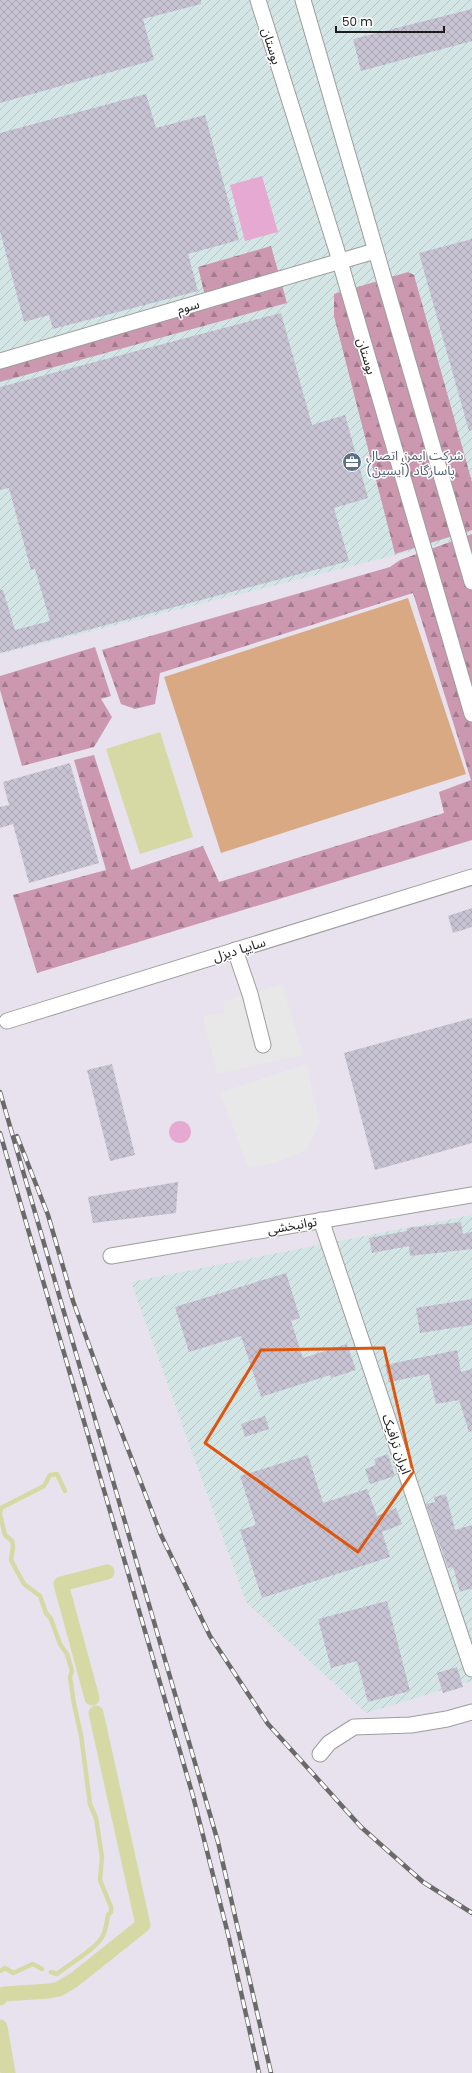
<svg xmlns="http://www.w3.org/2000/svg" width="472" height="2073" font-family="Poppins,'Noto Sans Arabic',sans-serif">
	<defs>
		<pattern id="industrial-furrows" width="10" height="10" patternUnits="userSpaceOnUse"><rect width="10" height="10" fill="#d4e5e6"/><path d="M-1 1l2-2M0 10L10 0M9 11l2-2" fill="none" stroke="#b5c4c5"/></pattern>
		<pattern id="forest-firs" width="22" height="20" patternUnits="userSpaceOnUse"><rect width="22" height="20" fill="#cb98b0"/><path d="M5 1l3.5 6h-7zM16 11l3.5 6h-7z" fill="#a47b8e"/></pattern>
		<pattern id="building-cross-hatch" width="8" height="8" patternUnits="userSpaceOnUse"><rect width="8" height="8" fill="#c7c3d3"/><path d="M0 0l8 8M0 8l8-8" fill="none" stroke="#aaa7b5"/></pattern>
	</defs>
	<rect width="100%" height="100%" fill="#e7e2ed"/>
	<!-- industrial -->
	<g fill="url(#industrial-furrows)">
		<polygon points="0,0 472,0 472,536 0,654"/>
		<polygon points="472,1215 472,1681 366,1713 246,1602 131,1282"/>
	</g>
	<!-- grass -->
	<g fill="#e6a9d1">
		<polygon points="262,176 278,232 245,241 230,185"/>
		<circle cx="180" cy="1132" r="11"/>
	</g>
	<!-- forest -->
	<g fill="url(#forest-firs)">
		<polygon points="271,246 287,303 0,382 0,363 205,296 198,267"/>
		<polygon points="408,272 414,275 472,482 472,530 395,554 334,316 334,294"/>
		<polygon points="472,534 472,840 37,973 13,895 106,870 74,760 94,755 131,870 203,846 219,882 444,813 439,792 471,780 413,593 160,673 155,704 135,709 121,704 102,650 390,567 400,560"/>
		<polygon points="95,647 111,696 101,699 112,717 94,747 22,766 0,690 0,676"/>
	</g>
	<!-- pitch -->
	<polygon fill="#d9a983" points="408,598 466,774 221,853 164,677"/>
	<!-- parking -->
	<g fill="#e8e8e8">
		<polygon points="282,984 303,1055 217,1074 203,1017 225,1012 222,1002"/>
		<polygon points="306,1064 320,1123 306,1150 275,1163 249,1168 220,1093"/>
	</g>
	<!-- water -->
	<polygon fill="#d6d9a4" points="160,732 193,837 140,854 106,749"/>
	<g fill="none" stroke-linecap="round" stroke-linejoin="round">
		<!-- stream -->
		<g stroke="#d6d9a4" stroke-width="4.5">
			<polyline points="0,1513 1,1508 44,1486 50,1475 57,1474 65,1491"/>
			<path d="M0 1515 5 1535 12 1541 13 1547 11 1560 24 1584 40 1596 46 1613 51 1619 60 1644 67 1654 72 1671 70 1677 74 1704 81 1735 90 1804 96 1818 102 1857 100 1880 111 1907V1912L108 1915C107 1921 106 1928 104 1933 100 1947 69 1964 57 1974L51 1972"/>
			<polyline points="0,1971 5,1968 13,1973 33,1964 42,1969"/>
		</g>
		<!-- canal -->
		<g stroke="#d6d9a4" stroke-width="15">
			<polyline points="92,1698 61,1584 107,1572"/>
			<polyline points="0,1998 4,1994 49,1991 59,1989 74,1980 143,1925 96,1713"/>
			<polyline points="0,2027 8,2073"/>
		</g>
	</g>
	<!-- building -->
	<g fill="url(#building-cross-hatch)">
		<polygon points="0,0 201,0 201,4 143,19 154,60 0,103"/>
		<polygon points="472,9 472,41 361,71 353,39"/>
		<polygon points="146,94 156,128 205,115 239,240 188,254 198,291 53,329 49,315 24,322 0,231 0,133"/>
		<polygon points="472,239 472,430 469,431 419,253"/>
		<polygon points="281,313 312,425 345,415 368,498 334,508 349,561 0,653 0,590 3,590 15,630 50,621 35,569 31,570 9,488 0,490 0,387"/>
		<polygon points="70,763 99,863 29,883 13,824 0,828 0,807 9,805 3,782"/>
		<polygon points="472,908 472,927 453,933 448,916"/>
		<polygon points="472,1018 472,1143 375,1170 344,1053"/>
		<polygon points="112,1064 135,1155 110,1161 87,1070"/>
		<polygon points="178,1182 176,1213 93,1223 88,1197"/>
		<polygon points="461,1222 463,1234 472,1232 472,1249 410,1256 409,1246 372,1253 369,1238 407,1231 407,1228"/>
		<polygon points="286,1273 300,1318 291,1321 303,1358 347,1344 356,1370 331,1378 330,1375 261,1397 241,1336 189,1352 175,1307"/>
		<polygon points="472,1299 472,1325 420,1333 416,1308"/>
		<polygon points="457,1350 461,1372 472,1369 472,1431 469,1432 459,1400 436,1404 429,1374 389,1382 385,1365"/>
		<polygon points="265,1416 269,1429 245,1437 241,1424"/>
		<polygon points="388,1454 395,1476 370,1484 365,1469 376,1465 374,1459"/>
		<polygon points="308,1455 323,1503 367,1489 377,1516 396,1508 402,1524 382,1532 390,1557 262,1598 240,1530 256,1525 240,1476"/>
		<polygon points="446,1494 455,1530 472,1525 472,1588 460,1592 453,1567 448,1568 426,1504 435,1502 434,1497"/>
		<polygon points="387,1601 410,1691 368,1702 357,1661 331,1668 318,1619"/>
		<polygon points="457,1667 463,1687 443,1693 437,1673"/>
	</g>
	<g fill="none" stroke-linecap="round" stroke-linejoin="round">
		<!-- minor casing -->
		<g stroke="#9d9d9d" stroke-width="17">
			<g id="minor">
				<polyline points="258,0 336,248 472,714"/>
				<polyline points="303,0 472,582"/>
				<polyline points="0,361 375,251"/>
				<polyline points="235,950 250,994 263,1045"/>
				<polyline points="7,1021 472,877"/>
				<polyline points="321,1220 472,1669"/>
				<polyline points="111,1256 472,1195"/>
				<polyline points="320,1754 329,1743 354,1727 411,1725 447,1719 472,1712"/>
			</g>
		</g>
		<!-- minor -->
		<use href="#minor" stroke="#fff" stroke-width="15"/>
		<!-- rail casing -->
		<g stroke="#6a6a6a" stroke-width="4.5">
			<g id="rail">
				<polyline points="0,1092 218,1842 271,2073"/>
				<polyline points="0,1133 193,1796 229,1938 259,2073"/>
				<polyline points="17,1136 48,1215 73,1301 106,1392 161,1535 210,1636 268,1724 361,1827 423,1882 472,1913"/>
			</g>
		</g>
		<!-- rail -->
		<use href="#rail" stroke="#fff" stroke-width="3" stroke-dasharray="9" stroke-linecap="butt"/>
	</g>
	<!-- marked area -->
	<path fill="none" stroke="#de560d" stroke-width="3" stroke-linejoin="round" d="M384 1348 413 1472 358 1552 205 1443 261 1350Z"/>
	<!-- icons -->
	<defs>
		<g id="office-disc" transform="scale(1)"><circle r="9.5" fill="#5c6f8a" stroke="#fff"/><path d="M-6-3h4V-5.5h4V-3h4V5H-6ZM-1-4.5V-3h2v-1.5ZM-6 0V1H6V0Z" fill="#fff"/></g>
	</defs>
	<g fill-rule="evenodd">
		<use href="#office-disc" x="352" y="462"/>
	</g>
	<g text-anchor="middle" stroke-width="3" stroke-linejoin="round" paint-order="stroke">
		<!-- street labels -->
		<g font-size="13" fill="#1c1c1c" stroke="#fff">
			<text transform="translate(272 46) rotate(73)" y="5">بوستان</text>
			<text transform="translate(188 306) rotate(-16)" y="5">سوم</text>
			<text transform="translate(367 356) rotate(74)" y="5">بوستان</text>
			<text transform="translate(239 949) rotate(-17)" y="5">سایپا دیزل</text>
			<text transform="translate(292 1225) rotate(-10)" y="5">توانبخشی</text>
			<text transform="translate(397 1444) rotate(71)" y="5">ایران ترافیک</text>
		</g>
		<!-- service labels -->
		<g font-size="13" fill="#4e5e75" stroke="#fff" text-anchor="start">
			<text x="366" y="460">شرکت ایمن اتصال<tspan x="366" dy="15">پاسارگاد (آیسین)</tspan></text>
		</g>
	</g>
	<!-- scale -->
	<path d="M336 26v6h108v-6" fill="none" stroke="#1c1c1c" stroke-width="2"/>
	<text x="342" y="26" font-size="12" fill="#1c1c1c" stroke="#ffffff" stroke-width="3" paint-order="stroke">50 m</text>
</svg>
